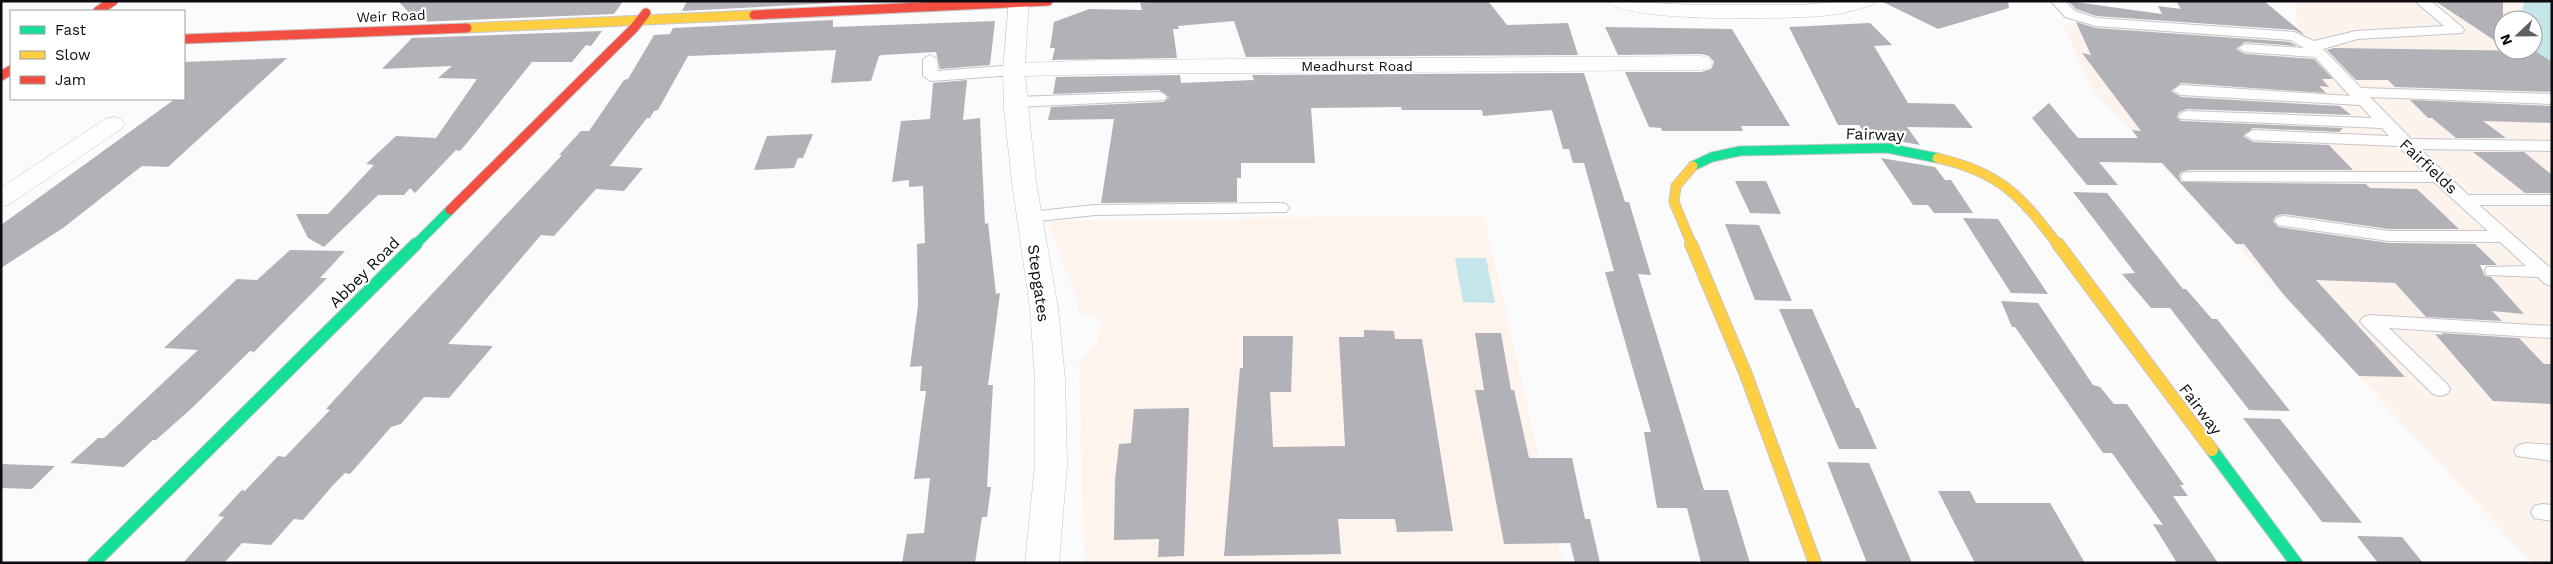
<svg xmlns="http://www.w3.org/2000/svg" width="2553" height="564" font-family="'Work Sans',sans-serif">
	<rect width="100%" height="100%" fill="#fbfbfc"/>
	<!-- industrial -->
	<polygon fill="#fdf3ed" points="2295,1 2531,1 2535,3 2533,20 2503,20 2503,50 2533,50 2552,56 2552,563 2532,563 2160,163 2091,87 2063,25 2298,35"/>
	<!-- education -->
	<polygon fill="#fcf4ed" points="1484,215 1563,563 1084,563 1079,360 1098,343 1100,318 1086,315 1078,310 1078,302 1047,221"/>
	<!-- water -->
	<polygon fill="#c4e5e9" points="1455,258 1486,258 1495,303 1463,302"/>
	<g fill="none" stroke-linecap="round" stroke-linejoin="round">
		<!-- river -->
		<polygon fill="#c4e5e9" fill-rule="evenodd" points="2524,1 2552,1 2552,66 2521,58 2516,50 2533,50 2533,20 2521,20"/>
	</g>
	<!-- building -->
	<g fill="#b2b1b7">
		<polygon points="398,1 623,1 614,14 418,22"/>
		<polygon points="687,1 833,1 833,3 682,11"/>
		<polygon points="1157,1 1488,1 1507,25 1568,23 1578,55 1246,57 1234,21 1178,26 1179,29 1173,29 1177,58 1052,60 1055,48 1050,48 1054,22 1089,9 1142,10 1140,3"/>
		<polygon points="1881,1 2008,1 2009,8 1938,29"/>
		<polygon points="2068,1 2162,14 2158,6 2181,9 2176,1 2264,1 2305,35 2294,30 2096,16 2076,9"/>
		<polygon points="2435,1 2503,1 2503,46"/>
		<polygon points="833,20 833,27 995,21 990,65 940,69 936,52 882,55 879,56 871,81 831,83 836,50 688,56 658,110 654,111 650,118 647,118 610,166 643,168 624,191 596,189 554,236 541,235 448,344 493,346 449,398 424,397 401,424 391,427 350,474 345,473 334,484 303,520 294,519 271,545 242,543 224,563 183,563 224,517 218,516 242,490 245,491 278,456 285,457 330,410 326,409 388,341 562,155 559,155 581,131 589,131 624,80 628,79 654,35 670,34 673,28"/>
		<polygon points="2076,22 2096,28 2290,42 2297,46 2245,42 2236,49 2245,54 2314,59 2333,79 2322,79 2329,87 2319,86 2326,93 2181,83 2171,91 2181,97 2340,106 2351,115 2187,109 2179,112 2177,117 2181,121 2343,128 2339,132 2253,128 2243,136 2253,142 2329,145 2353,170 2189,170 2181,172 2179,176 2181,182 2366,184 2370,188 2417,189 2459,229 2389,229 2284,214 2276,216 2273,221 2278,227 2389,243 2475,244 2497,265 2480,265 2485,276 2491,277 2524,314 2492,311 2502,321 2426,317 2395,283 2316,280 2405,377 2359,376 2284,295 2244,244 2236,244 2162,163 2099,162 2118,185 2087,185 2032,118 2049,103 2078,138 2138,138 2132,130 2141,131 2082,53 2091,55"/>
		<polygon points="1870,23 1892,45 1874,46 1908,103 1954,104 1973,128 1907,127 1920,145 1887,139 1869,139 1859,125 1838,125 1789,27"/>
		<polygon points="1605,27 1732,29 1790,126 1741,126 1743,131 1662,131 1661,128 1649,127 1625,72 1701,72 1711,69 1714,62 1709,56 1701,54 1618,55"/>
		<polygon points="602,31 591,46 586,45 572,62 532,62 467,143 460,151 456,150 415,193 410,188 404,195 378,195 324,247 308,238 296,214 328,214 374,165 366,164 396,136 436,138 477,79 438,78 452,66 382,69 412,38"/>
		<polygon points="2334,48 2535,51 2552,62 2552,92 2395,87 2388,80 2356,80 2327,50"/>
		<polygon points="287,58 168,167 142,166 63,228 1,268 1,225 175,99 184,99 184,62"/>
		<polygon points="1584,73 1625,202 1629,202 1651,275 1638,274 1704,490 1728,490 1750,563 1701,563 1687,508 1657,508 1644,432 1651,432 1605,272 1614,271 1584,163 1573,163 1569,149 1563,149 1552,110 1483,116 1482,110 1402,110 1401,107 1311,108 1315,163 1241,163 1241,178 1237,178 1237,202 1101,203 1114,119 1048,120 1051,107 1164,102 1169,97 1159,90 1053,94 1056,77 1180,75 1181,83 1254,80 1252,75"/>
		<polygon points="967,80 963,120 980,118 985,224 988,223 996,294 1000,293 988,385 993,385 987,487 991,487 987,517 982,517 975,563 902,563 907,534 924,533 930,478 914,479 926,391 920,391 922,366 910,367 918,305 917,244 925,243 923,186 909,187 909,180 892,182 901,121 930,119 933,83"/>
		<polygon points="2410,100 2552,106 2552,123 2483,121 2506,138 2456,138 2432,118 2428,118"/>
		<polygon points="813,134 803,158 798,158 794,168 754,170 767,136"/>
		<polygon points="2473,152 2524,152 2552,175 2552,193 2525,193"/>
		<polygon points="1881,158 1935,167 1945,180 1951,180 1973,213 1934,213 1928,205 1913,205"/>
		<polygon points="1735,181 1766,181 1781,214 1750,213"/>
		<polygon points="2073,192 2107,193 2183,289 2186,289 2212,319 2217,319 2290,411 2249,410 2170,308 2151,308 2122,274 2135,273"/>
		<polygon points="1963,218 1998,219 2048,294 2011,293"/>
		<polygon points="1725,224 1759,225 1792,301 1755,300"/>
		<polygon points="290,250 345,251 320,278 327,278 254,352 250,351 192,408 156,440 153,440 124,467 70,463 98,438 104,438 198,350 164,348 237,279 257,280"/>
		<polygon points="2001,301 2038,303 2093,385 2100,387 2114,404 2127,404 2184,485 2180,485 2188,496 2173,496 2218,563 2177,563 2153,524 2163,525 2112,453 2103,453 2015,327 2012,327"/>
		<polygon points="1779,309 1812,309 1856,408 1859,408 1877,449 1839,449"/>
		<polygon points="1364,330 1394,331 1395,339 1422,339 1453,531 1397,532 1395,519 1338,519 1341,554 1224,556 1240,368 1243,368 1243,336 1293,336 1291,392 1270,392 1273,447 1345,446 1339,337 1364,337"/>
		<polygon points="1475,333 1501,333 1511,390 1514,390 1529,458 1572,458 1585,519 1590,519 1600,563 1575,563 1570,543 1504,544 1475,390 1484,390"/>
		<polygon points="2441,333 2519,338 2544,364 2552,364 2552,404 2493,401 2435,334 2443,335"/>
		<polygon points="1189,408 1184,556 1158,557 1159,539 1114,540 1115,480 1119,444 1131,443 1134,409"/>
		<polygon points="2243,418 2280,419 2362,523 2322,522"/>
		<polygon points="1827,462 1869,463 1912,563 1867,563"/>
		<polygon points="1,464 55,466 32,489 1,488"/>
		<polygon points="1938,491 1970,491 1976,503 2050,503 2085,563 1975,563"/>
		<polygon points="2357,536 2402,537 2423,563 2378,563"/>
	</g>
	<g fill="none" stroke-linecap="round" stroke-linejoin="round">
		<!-- lane casing -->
		<g stroke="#c6c5c8" stroke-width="2">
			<g id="lane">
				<polygon points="2051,1 2065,1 2075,11 2096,18 2294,32 2314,41 2356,31 2444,26 2415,1 2431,1 2462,27 2464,30 2462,33 2357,39 2323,49 2361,88 2552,94 2552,104 2370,97 2411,139 2552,141 2552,151 2420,149 2468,195 2552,195 2552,205 2479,205 2548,266 2552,267 2552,286 2545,284 2538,277 2487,275 2485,271 2487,267 2526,266 2500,242 2389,241 2284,226 2278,225 2275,221 2278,217 2284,216 2389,231 2488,231 2434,182 2183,181 2181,177 2183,173 2189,172 2424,172 2398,146 2253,140 2245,135 2253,130 2389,136 2382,128 2181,119 2179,116 2181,113 2187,111 2372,118 2360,105 2181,95 2173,90 2181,85 2350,96 2315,57 2245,52 2238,48 2245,44 2304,48 2291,40 2096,26 2065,17"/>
				<polygon points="930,55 937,59 938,71 1014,65 1022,70 1014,75 931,81 923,76 923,59"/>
				<polygon points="1159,92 1164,94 1167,97 1164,100 1015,107 1007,102 1015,97"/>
				<polygon points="1280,203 1286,204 1289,208 1286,212 1095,215 1029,222 1023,221 1020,217 1023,213 1029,212 1095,205"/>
				<polygon points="2370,315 2552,326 2552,338 2389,328 2447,384 2450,389 2447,394 2440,396 2433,394 2363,325 2360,321 2363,317"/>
				<polygon points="2525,443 2552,445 2552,461 2517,456 2514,451 2517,446"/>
				<polygon points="2542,504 2552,505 2552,521 2534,518 2531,512 2534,506"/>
			</g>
		</g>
		<!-- street casing -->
		<g stroke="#c6c5c8" stroke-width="1">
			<g id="street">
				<polygon points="1009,1 1029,1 1025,63 1104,60 1701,56 1709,58 1712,63 1709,68 1701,70 1104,74 1025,76 1036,182 1058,308 1065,379 1067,465 1059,563 1025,563 1035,465 1035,379 1030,308 1012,182 1004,109 1003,70"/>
				<path d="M1608 1 1694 5H1803L1840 1H1875L1872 5C1855 10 1838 15 1820 16 1789 19 1623 23 1608 1Z"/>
				<polygon points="113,117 121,119 125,124 121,129 10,204 1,207 1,188 105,119"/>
			</g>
		</g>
		<!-- fast-far1 casing -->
		<g stroke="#c6c5c8" stroke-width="11">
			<g id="fast-far1">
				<polyline points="1693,166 1712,157 1740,151 1887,148 1937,158"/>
				<polyline points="415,245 450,210"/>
			</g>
		</g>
		<!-- fast casing -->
		<g stroke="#c6c5c8" stroke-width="14">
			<g id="fast">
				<polyline points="2212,450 2296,563"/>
				<polyline points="94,563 416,244"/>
			</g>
		</g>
		<!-- slow-far1 casing -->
		<g stroke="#c6c5c8" stroke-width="11">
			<g id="slow-far1">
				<polyline points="467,28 754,15"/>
				<path d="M1937 158C2000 172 2021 196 2058 245"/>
				<polyline points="1692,245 1674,202 1676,186 1693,166"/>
			</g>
		</g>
		<!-- slow casing -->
		<g stroke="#c6c5c8" stroke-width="14">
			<g id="slow">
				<polyline points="1691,244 1745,372 1815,563"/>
				<polyline points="2058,244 2212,450"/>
			</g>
		</g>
		<!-- jam casing -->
		<g stroke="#c6c5c8" stroke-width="11">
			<g id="jam">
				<polyline points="98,11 113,1"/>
				<polyline points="754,15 1048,1"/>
				<polyline points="184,39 467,28"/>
				<polyline points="1,76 11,70"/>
				<polyline points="450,210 634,28 646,13"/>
			</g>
		</g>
		<!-- lane -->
		<use href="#lane" fill="#fefeff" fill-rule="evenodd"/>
		<!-- street -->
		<use href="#street" fill="#fefeff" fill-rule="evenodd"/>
		<!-- fast-far1 -->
		<use href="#fast-far1" stroke="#16e098" stroke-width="9"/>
		<!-- fast -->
		<use href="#fast" stroke="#16e098" stroke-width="12"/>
		<!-- slow-far1 -->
		<use href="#slow-far1" stroke="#ffcf43" stroke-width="9"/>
		<!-- slow -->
		<use href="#slow" stroke="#ffcf43" stroke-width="12"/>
		<!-- jam -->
		<use href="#jam" stroke="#f24e42" stroke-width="9"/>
	</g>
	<g text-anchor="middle" stroke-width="4.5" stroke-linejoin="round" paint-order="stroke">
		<!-- far-street labels -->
		<g font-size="14" fill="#0d0b10" stroke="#fff">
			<text transform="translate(391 16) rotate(-2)" y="5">Weir Road</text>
			<text x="1357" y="71">Meadhurst Road</text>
		</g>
		<!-- street labels -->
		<g font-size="16" fill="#0d0b10" stroke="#fff">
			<text transform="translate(1875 134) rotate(2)" y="6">Fairway</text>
			<text transform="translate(2429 166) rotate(43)" y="6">Fairfields</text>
			<text transform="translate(364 272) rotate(-45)" y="6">Abbey Road</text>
			<text transform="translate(1039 283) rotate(82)" y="6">Stepgates</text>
			<text transform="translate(2201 409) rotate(53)" y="6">Fairway</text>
		</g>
	</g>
	<!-- border -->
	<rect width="2553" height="564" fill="none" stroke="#0d0b10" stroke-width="5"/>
	<!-- legend -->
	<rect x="10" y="10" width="175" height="90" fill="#ffffff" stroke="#9e9d9f"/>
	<rect x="20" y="26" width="25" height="8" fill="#16e098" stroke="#9e9d9f"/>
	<text x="55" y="35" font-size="15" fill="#0d0b10">Fast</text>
	<rect x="20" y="51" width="25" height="8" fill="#ffcf43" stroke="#9e9d9f"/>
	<text x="55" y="60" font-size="15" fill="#0d0b10">Slow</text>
	<rect x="20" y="76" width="25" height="8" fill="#f24e42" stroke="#9e9d9f"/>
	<text x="55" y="85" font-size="15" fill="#0d0b10">Jam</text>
	<!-- north arrow -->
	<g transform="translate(2518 35) rotate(248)"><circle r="24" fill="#ffffff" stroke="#9e9d9f"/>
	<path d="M0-4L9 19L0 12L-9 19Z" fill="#605f63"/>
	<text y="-8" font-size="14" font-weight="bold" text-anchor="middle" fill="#0d0b10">N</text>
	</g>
</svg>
